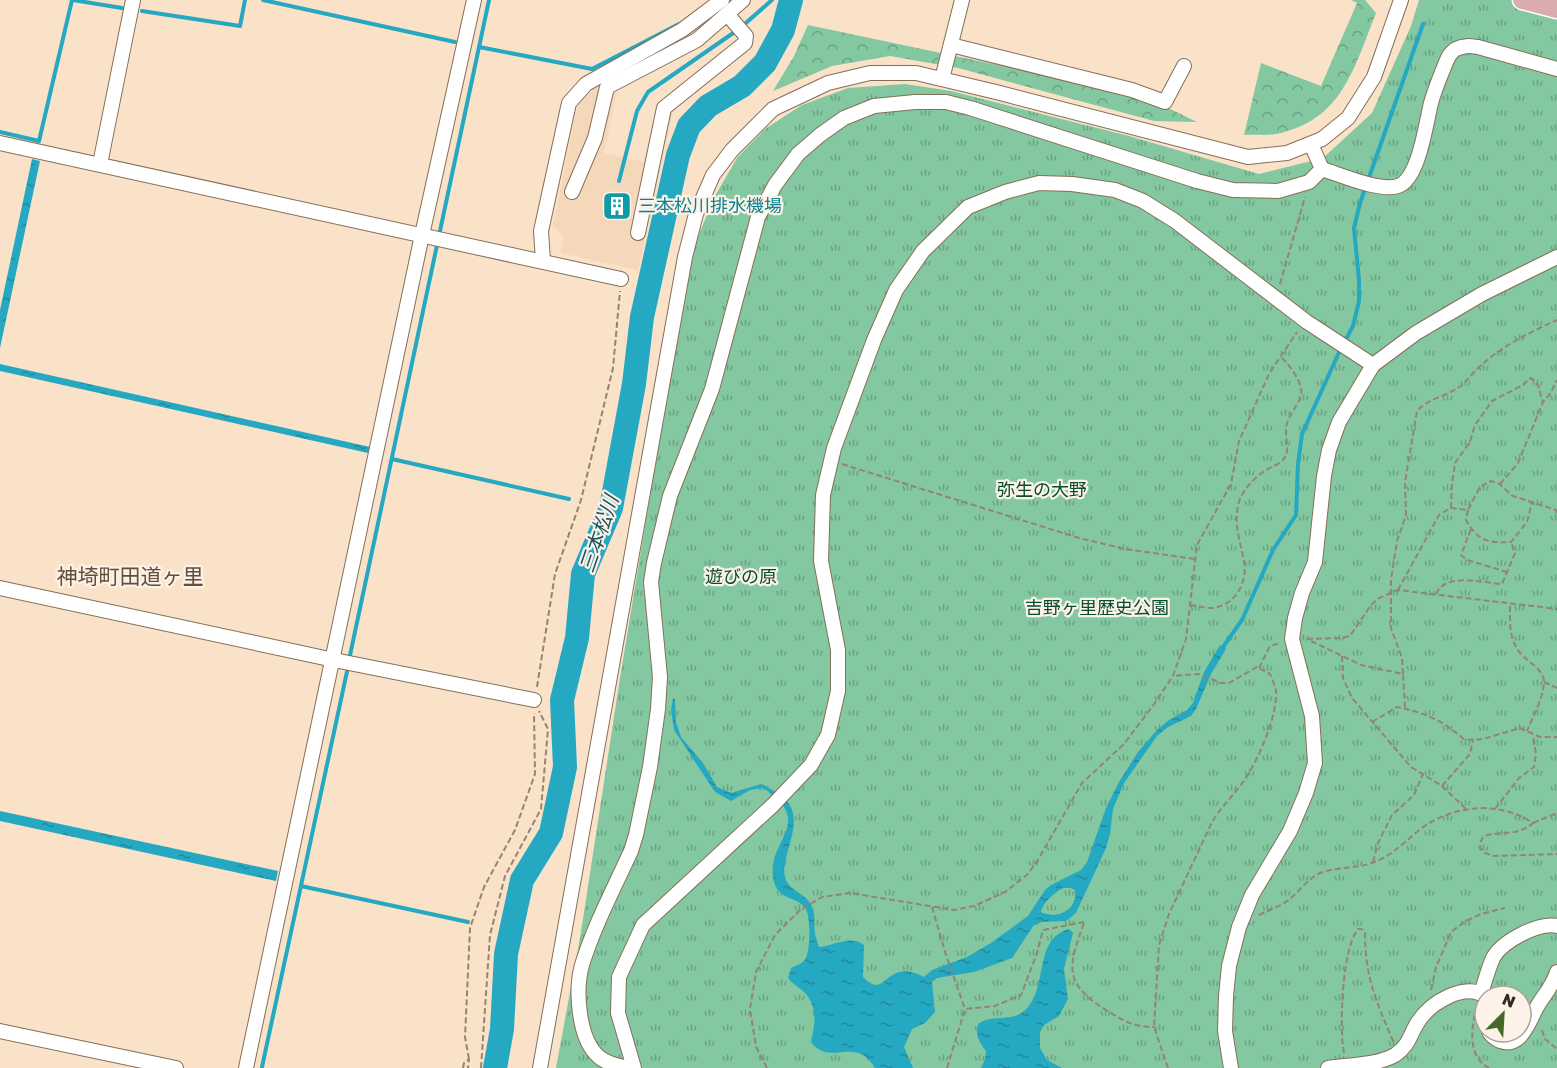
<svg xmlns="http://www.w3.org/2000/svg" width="1557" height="1068" font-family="'Golos Text','Noto Sans JP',sans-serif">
	<defs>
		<pattern id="forest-crowns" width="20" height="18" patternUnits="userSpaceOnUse" patternTransform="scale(1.5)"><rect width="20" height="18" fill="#83c8a0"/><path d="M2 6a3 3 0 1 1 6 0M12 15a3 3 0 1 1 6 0" fill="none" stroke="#6ca282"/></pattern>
		<pattern id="park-tufts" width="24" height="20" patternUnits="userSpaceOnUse" patternTransform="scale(1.5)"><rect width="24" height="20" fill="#83c8a0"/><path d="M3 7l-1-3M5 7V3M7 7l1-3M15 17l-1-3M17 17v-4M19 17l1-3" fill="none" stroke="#6ca282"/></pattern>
		<pattern id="water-ripples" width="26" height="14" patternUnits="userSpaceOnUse" patternTransform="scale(1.5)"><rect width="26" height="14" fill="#25a8c1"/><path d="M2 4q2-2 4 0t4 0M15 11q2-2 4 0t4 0" fill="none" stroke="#21899c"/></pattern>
	</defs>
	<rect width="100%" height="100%" fill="#fae2c9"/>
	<!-- built -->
	<polygon fill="#f5d7b9" points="597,86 617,92 604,153 644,162 656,108 673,111 638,270 561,253 564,236 553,226 578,103"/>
	<!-- forest -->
	<g fill="url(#forest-crowns)">
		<path d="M1351 0H1365L1376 13C1354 68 1342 121 1276 134 1266 136 1254 134 1244 135L1261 63 1321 86 1357 3Z"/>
		<polygon points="808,25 1097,86 1164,106 1197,122 1154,121 958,68 890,56 832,66 773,91 794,56"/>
	</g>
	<!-- park -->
	<path fill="url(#park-tufts)" fill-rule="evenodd" d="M1419 0H1557V1068H556L580 938 620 678 680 314 696 241 715 196 737 158 765 129 802 105 848 88 905 84 951 91 1129 136 1259 174 1323 158 1372 113 1411 26ZM1485 996H1521V1032H1485Z"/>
	<!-- water -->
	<g fill="url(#water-ripples)" fill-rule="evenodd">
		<polygon points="32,159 40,161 0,348 0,310"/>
		<polygon points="0,364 370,447 368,453 0,371"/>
		<path d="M1220 645 1226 649 1211 674 1196 709 1191 716 1168 727 1157 736 1124 783 1113 809 1110 834 1106 848 1076 913 1066 921 1042 922 1034 925 1012 958 974 972 937 978 932 982 935 1012 925 1023 912 1029 904 1047 913 1068H875C855 1034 831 1068 811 1042 815 1024 818 1010 806 994 801 988 793 985 788 978L791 968C795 966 801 964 804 961 811 954 811 915 805 908 794 894 777 902 773 877 768 838 816 823 763 788L750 790 731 801 715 792 674 730 671 710 673 698 675 699 676 722 681 737 703 763 717 787 731 793 761 784C800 802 798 817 787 854 785 862 783 870 785 877 789 891 803 892 810 903 817 913 813 923 815 934 816 939 818 943 819 947 832 946 852 934 864 945L863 977C882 996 883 975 900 972 909 970 916 973 924 977L932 970 967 957 991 943 1028 916 1045 890 1051 885 1081 870 1087 862 1106 808 1119 782 1138 752 1157 730 1169 720 1187 710 1193 703 1204 672ZM1063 888H1071L1075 890C1078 910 1057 920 1041 912 1043 902 1054 893 1063 888Z"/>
		<polygon points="0,811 278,871 276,881 0,821"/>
		<path d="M1069 929 1073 933 1064 969 1068 999 1059 1016 1044 1025 1040 1032V1048L1047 1060 1062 1068H981L985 1059 986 1051C979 1042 975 1035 978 1024 996 1012 1013 1025 1028 1007 1048 983 1034 939 1069 929Z"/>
	</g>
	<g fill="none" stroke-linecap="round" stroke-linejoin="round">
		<!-- stream -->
		<g stroke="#25a8c1" stroke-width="4">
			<polyline points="73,0 122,8"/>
			<polyline points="263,0 455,42"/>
			<polyline points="142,11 240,26 245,0"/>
			<polyline points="479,47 592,69 679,24"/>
			<polyline points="0,132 39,141 72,0"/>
			<polyline points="619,181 637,111 648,92 739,29 772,0"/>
			<polyline points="1345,341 1353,326 1359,301 1359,280 1354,228 1360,203 1423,24"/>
			<polyline points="392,459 569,499"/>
			<polyline points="1223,647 1242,620 1273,550 1296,515 1298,464 1302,434 1341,348"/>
			<polyline points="349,660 489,0"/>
			<polyline points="301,886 468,922"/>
			<polyline points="262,1067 348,667"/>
		</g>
		<!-- river -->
		<polyline stroke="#25a8c1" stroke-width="24" points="495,1068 502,1029 506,954 522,880 551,833 565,767 562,700 577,638 583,574 611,508 634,384 642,317 678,155 689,126 708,106 742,86 765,63 783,30 791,0"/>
		<!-- minor casing -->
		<g stroke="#846f59" stroke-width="16">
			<g id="minor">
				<polyline points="951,45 1132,90 1165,102 1184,66"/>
				<polyline points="942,79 962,0"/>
				<polyline points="0,143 621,279"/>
				<polyline points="100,164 133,0"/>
				<path d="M1322 169C1341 175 1380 192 1398 186 1419 179 1426 123 1431 103 1434 92 1438 82 1442 72 1446 64 1447 54 1456 49 1464 45 1470 46 1478 47L1557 69"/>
				<polyline points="572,192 595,138 607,87 697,40 743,0"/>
				<polyline points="638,233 664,108 745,43 746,36 727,14"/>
				<polyline points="543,261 541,231 569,103 586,84 682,30 722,0"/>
				<polyline points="0,588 334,660 534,700"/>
				<path d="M1481 993C1485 982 1488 969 1493 958 1502 941 1539 922 1557 926"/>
				<polyline points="0,1031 176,1068"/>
				<path d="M1489 1032C1492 1037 1495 1038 1500 1041 1522 1049 1530 1019 1538 1005 1546 992 1551 989 1557 972"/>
				<polyline points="246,1068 422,235 474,0"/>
				<polyline points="540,1068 685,257 696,214 713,175 732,150 773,109 828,83 870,73 916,73 996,92 1248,157 1287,153 1322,139 1348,118 1374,77 1401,0"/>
				<path d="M629 1068C619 1066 607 1064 599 1057 578 1039 575 990 582 965 594 926 614 888 631 851L636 835 650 767 658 709 660 677 651 582 654 563 670 496 712 389 758 217 775 185 798 154 820 135 844 118 874 106 915 102H946L970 108 1197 181 1233 190 1278 191 1309 182 1322 169 1311 144"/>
				<polyline points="634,1068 618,1013 619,977 643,925 773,805 811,765 828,735 838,691 838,650 821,561 823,495 834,448 874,340 896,290 923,251 968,207 1005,192 1039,183 1072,184 1115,190 1143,201 1175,221 1307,322 1373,365"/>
				<polyline points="1231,1068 1225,1031 1226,996 1229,966 1239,927 1252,895 1290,831 1306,793 1315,763 1312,716 1292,639 1295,618 1302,593 1315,562 1324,476 1329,450 1339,422 1373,365 1416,333 1482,294 1557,257"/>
				<path d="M1328 1068C1348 1065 1378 1065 1395 1055 1409 1046 1410 1034 1418 1022 1430 1003 1464 982 1485 996"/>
			</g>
		</g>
		<!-- major casing -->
		<g stroke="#fff" stroke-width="21">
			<polyline id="major" points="1522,0 1557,9"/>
		</g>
		<!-- path -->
		<g stroke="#948473" stroke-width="2" stroke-dasharray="6 3" stroke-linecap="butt">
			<polyline points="1280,284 1305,197"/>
			<polyline points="842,464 1079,538 1125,549 1195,559"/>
			<polyline points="1500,484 1518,463 1543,402 1550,394 1557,380"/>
			<path d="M1451 508 1452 484 1455 463 1470 442 1475 425 1492 401 1523 385 1530 378C1542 384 1538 392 1543 402"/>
			<path d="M1468 510 1466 520C1478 541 1487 543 1511 542L1527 522 1532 502"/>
			<polyline points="1471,529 1461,555 1467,560 1507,572"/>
			<polyline points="1398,590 1439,515 1451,508 1468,510 1480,487 1491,481 1498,483 1513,496 1556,510 1557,515"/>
			<path d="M1436 594C1445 572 1483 583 1502 584L1515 553 1511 542"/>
			<path d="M1190 605C1197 606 1205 608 1213 608 1235 605 1248 583 1244 561 1240 539 1232 522 1240 499 1245 487 1257 475 1268 469 1272 466 1280 464 1283 460 1291 451 1285 439 1286 429 1287 416 1297 408 1301 396 1304 384 1289 364 1281 357"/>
			<path d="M1510 606C1510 620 1509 634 1516 647 1522 660 1545 668 1544 683 1543 699 1533 716 1527 731"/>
			<polyline points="1307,639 1342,638 1350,636 1371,605 1379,598 1398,590 1557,609"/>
			<polyline points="1311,641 1361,665 1403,674 1405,708"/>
			<polyline points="1342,656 1343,678 1352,698 1411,767 1442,786 1466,809"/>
			<polyline points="1259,668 1270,646 1281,643"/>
			<path d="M1403 674 1402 658 1391 628V580L1397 541 1406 515 1405 482 1417 411C1429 398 1447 396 1461 386 1467 381 1472 374 1477 369 1500 347 1528 333 1557 320"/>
			<polyline points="1544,682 1557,688"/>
			<polyline points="537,687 555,574 581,500 613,368 620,291"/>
			<path d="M1372 722 1397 707C1428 714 1440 719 1465 740L1483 739 1520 728 1540 737H1557"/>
			<polyline points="1442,786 1470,754 1473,740"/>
			<polyline points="1495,809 1519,778 1534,767 1536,754 1533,735"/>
			<polyline points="1533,823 1557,813"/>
			<polyline points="1373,862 1378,843 1392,815 1414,795 1423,774"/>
			<polyline points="932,907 946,955 965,1009"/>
			<path d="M1259 915C1267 911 1276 908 1284 903 1298 895 1307 877 1323 872 1343 866 1363 869 1381 859 1400 850 1414 831 1433 821 1465 804 1502 803 1533 823 1519 836 1501 831 1484 836L1481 841 1480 848 1485 853 1494 856 1557 854"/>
			<path d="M1084 923C1068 967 1063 983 1106 1010 1124 1021 1133 1027 1154 1027"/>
			<polyline points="1431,990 1436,967 1451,932 1464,922 1481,914 1505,908"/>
			<path d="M1477 1006C1471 1026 1467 1057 1489 1068"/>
			<polyline points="1542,1030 1545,1039 1557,1049"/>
			<path d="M1344 1053C1339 1029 1342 948 1358 929H1362L1365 933C1365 977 1376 1001 1393 1041"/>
			<polyline points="469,1059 465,1037 470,928 484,887 515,830 535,774 534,713"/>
			<polyline points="463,1068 464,1063 469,1059 468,1068"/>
			<polyline points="481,1068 490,935 505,876 541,809 548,729 539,711"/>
			<polyline points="767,1068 756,1047 750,1009 756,972 775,935 800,910 822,897 850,893 954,910 974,906 1005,892 1028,874 1039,858 1082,783 1124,744 1152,707 1173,676 1186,639 1197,545 1231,484 1239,441 1269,374 1297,332"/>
			<polyline points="947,1068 965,1009 995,1006 1021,995 1036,956 1043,930 1084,922"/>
			<path d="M1168 1068 1154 1027 1159 945 1169 914 1212 822C1221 807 1233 796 1243 782 1257 763 1278 715 1276 691 1275 685 1272 679 1270 674L1257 667 1229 683H1221L1199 674 1173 676"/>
		</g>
		<!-- minor -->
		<use href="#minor" stroke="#fff" stroke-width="14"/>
		<!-- major -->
		<use href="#major" stroke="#daabaf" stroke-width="18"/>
	</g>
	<!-- icons -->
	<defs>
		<g id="building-square" transform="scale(1.5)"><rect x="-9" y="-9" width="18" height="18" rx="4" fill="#0f9aa8" stroke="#fcf2e8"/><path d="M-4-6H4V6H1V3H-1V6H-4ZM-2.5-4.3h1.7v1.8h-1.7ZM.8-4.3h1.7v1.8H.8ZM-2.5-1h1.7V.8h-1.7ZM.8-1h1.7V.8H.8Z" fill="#fff"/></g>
	</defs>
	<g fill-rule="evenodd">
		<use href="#building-square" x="617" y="206"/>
	</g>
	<g text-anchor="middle" stroke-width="4.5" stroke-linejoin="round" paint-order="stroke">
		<!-- culture labels -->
		<g font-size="18" fill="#0d838f" stroke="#fcf2e8" text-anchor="start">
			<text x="638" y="212">三本松川排水機場</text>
		</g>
		<!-- park labels -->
		<g font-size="18" fill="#054e2f" stroke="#fcf2e8">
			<text x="1042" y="496">弥生の大野</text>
			<text x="741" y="583">遊びの原</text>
			<text x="1097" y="614">吉野ヶ里歴史公園</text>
		</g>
		<!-- water labels -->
		<g font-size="20" font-style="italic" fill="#20525d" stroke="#fcf2e8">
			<text transform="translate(599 534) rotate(-71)" y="7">三本松川</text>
		</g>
		<!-- quarter labels -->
		<g font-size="21" fill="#624e3a" stroke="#fcf2e8">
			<text x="130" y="584">神埼町田道ヶ里</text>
		</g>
	</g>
	<!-- north arrow -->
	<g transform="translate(1503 1014) rotate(24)"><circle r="28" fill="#fcf2e8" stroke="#aba298" stroke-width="1.5"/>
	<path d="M0-4.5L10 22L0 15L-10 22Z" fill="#446b25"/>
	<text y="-9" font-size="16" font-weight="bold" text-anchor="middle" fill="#322920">N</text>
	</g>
</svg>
